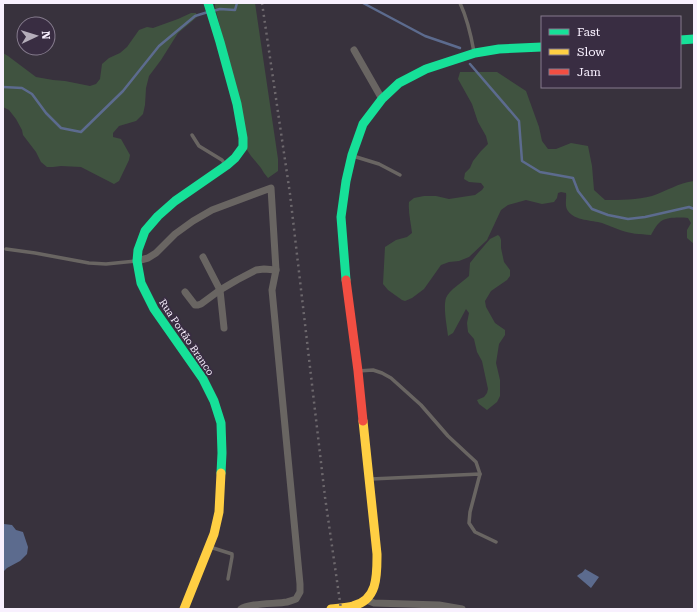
<svg xmlns="http://www.w3.org/2000/svg" width="697" height="612" font-family="'Roboto Serif',serif">
	<rect width="100%" height="100%" fill="#38323d"/>
	<!-- green -->
	<g fill="#405340">
		<polygon points="215,3 255,3 278,159 278,171 268,178 264,173 261,168 251,156 247,150 241,110 215,7"/>
		<polygon points="191,13 196,13 197,17 178,33 161,60 149,76 146,88 145,105 143,114 136,121 119,126 113,133 113,137 121,139 130,155 129,160 119,181 114,184 81,167 61,166 53,167 47,167 41,162 36,152 23,135 22,130 16,119 9,110 3,107 3,53 8,56 36,77 53,80 65,81 90,86 96,84 100,79 102,64 109,58 120,53 127,47 139,30 147,27 153,28 178,19"/>
		<path d="M460 72H497L526 91 539 127 542 141 548 149H556L571 143 588 146 592 166 594 190 605 200C621 200 637 200 652 196 667 191 678 183 694 181V244L687 238V230L691 223 688 218C682 217 668 217 663 220 657 223 654 230 651 235 640 234 630 234 620 230 614 228 608 225 602 223 592 220 575 221 568 211 564 206 567 198 566 193L561 192 558 193 557 198 554 202 542 204 526 200 508 205 501 210 487 240 469 257 459 261 449 262 441 265 424 289 412 298 405 301 402 300 388 290 383 284 385 247 396 240 407 237 412 233C411 223 408 212 409 202L414 198 424 196H436L449 199 475 195 482 190 484 187 481 183 469 182 464 179 465 173 470 168 473 161 481 151 488 144 486 136 478 122 472 104 458 79Z"/>
		<path d="M498 235 500 237 501 240V248L504 262 510 270V276L507 280 491 291 485 301 486 307 495 323 505 330V335L499 344 496 363 500 380V396L497 402 487 410 479 404 477 400 484 397 487 393 488 389 482 361 477 352 474 339 468 332 467 323 469 313 466 309 453 333 448 336C447 326 443 308 446 298 449 290 463 282 469 276L470 263 478 253 490 239Z"/>
	</g>
	<!-- water -->
	<g fill="#5c6b8e">
		<polygon points="4,524 12,525 16,530 23,532 28,547 27,554 20,561 7,568 3,572"/>
		<path d="M585 569 599 577 591 588 577 576C580 573 583 573 585 569Z"/>
	</g>
	<g fill="none" stroke-linecap="round" stroke-linejoin="round">
		<!-- stream -->
		<g stroke="#5c6b8e" stroke-width="2.5">
			<polyline points="363,3 425,36 460,48"/>
			<polyline points="213,11 220,9 235,10 237,3"/>
			<polyline points="470,64 519,121 522,161 540,172 573,178 578,191 592,209 608,215 628,219 645,217 689,207 694,209"/>
			<polyline points="3,87 22,88 32,94 46,113 61,128 81,132 123,91 159,46 195,16 208,12"/>
		</g>
		<!-- lane -->
		<g stroke="#696562" stroke-width="3.5">
			<path d="M460 3C467 18 471 35 474 52"/>
			<polyline points="192,135 199,146 222,160 225,164"/>
			<polyline points="353,156 379,164 400,175"/>
			<polyline points="6,249 35,253 89,263 106,264 136,261"/>
			<polyline points="358,371 373,370 382,373 391,378 421,405 448,436 476,462 480,474"/>
			<polyline points="371,479 480,474 470,512 469,523 475,532 496,542"/>
			<polyline points="210,547 232,554 232,557 228,579"/>
		</g>
		<!-- street -->
		<g stroke="#696562" stroke-width="7">
			<polyline points="354,50 382,99"/>
			<polyline points="203,257 220,290 224,328"/>
			<path d="M137 261 148 258 156 253 175 234 193 221 212 210 271 188 276 270 272 290 300 584V592L296 599C293 600 291 601 287 602 277 604 248 603 241 609"/>
			<polyline points="185,292 195,305 198,305 201,304 220,290 237,280 256,270 264,269 276,270"/>
			<polyline points="366,600 374,603 439,605 462,609"/>
		</g>
		<!-- fast -->
		<g stroke="#16e098" stroke-width="9">
			<polyline points="208,3 220,42 237,104 243,138 243,147 235,158 227,165 175,201 158,216 145,231 138,250 137,261 141,283 154,309 203,379 214,401 221,423 222,453 221,473"/>
			<polyline points="680,40 694,39"/>
			<polyline points="346,280 341,217 346,181 352,155 363,124 382,99 399,83 426,69 475,53 499,49 542,47"/>
		</g>
		<!-- slow -->
		<g stroke="#ffcf43" stroke-width="9">
			<polyline points="184,609 214,534 219,512 221,473"/>
			<path d="M331 609C338 608 346 608 353 606 378 600 377 575 377 554L363 421"/>
		</g>
		<!-- jam -->
		<polyline stroke="#f24e42" stroke-width="9" points="346,280 358,371 363,421"/>
		<!-- rail -->
		<polyline stroke="#6d686d" stroke-width="2.5" stroke-dasharray="2 4" stroke-linecap="butt" points="262,3 290,194 325,497 341,609"/>
	</g>
	<g text-anchor="middle" stroke-width="3.5" stroke-linejoin="round" paint-order="stroke">
		<!-- street labels -->
		<g font-size="10" fill="#f8f0fe" stroke="#392d42">
			<text transform="translate(187 337) rotate(56)" y="4">Rua Portão Branco</text>
		</g>
	</g>
	<!-- border -->
	<rect width="697" height="612" fill="none" stroke="#f8f0fe" stroke-width="8"/>
	<!-- legend -->
	<rect x="541" y="16" width="140" height="72" fill="#392d42" stroke="#857b8d"/>
	<rect x="549" y="29" width="20" height="6" fill="#16e098" stroke="#857b8d"/>
	<text x="577" y="36" font-size="12" fill="#f8f0fe">Fast</text>
	<rect x="549" y="49" width="20" height="6" fill="#ffcf43" stroke="#857b8d"/>
	<text x="577" y="56" font-size="12" fill="#f8f0fe">Slow</text>
	<rect x="549" y="69" width="20" height="6" fill="#f24e42" stroke="#857b8d"/>
	<text x="577" y="76" font-size="12" fill="#f8f0fe">Jam</text>
	<!-- north arrow -->
	<g transform="translate(36 36) rotate(86)"><circle r="19" fill="#392d42" stroke="#857b8d"/>
	<path d="M0-3L7 15L0 10L-7 15Z" fill="#b5aeba"/>
	<text y="-6" font-size="11" font-weight="bold" text-anchor="middle" fill="#f8f0fe">N</text>
	</g>
</svg>
